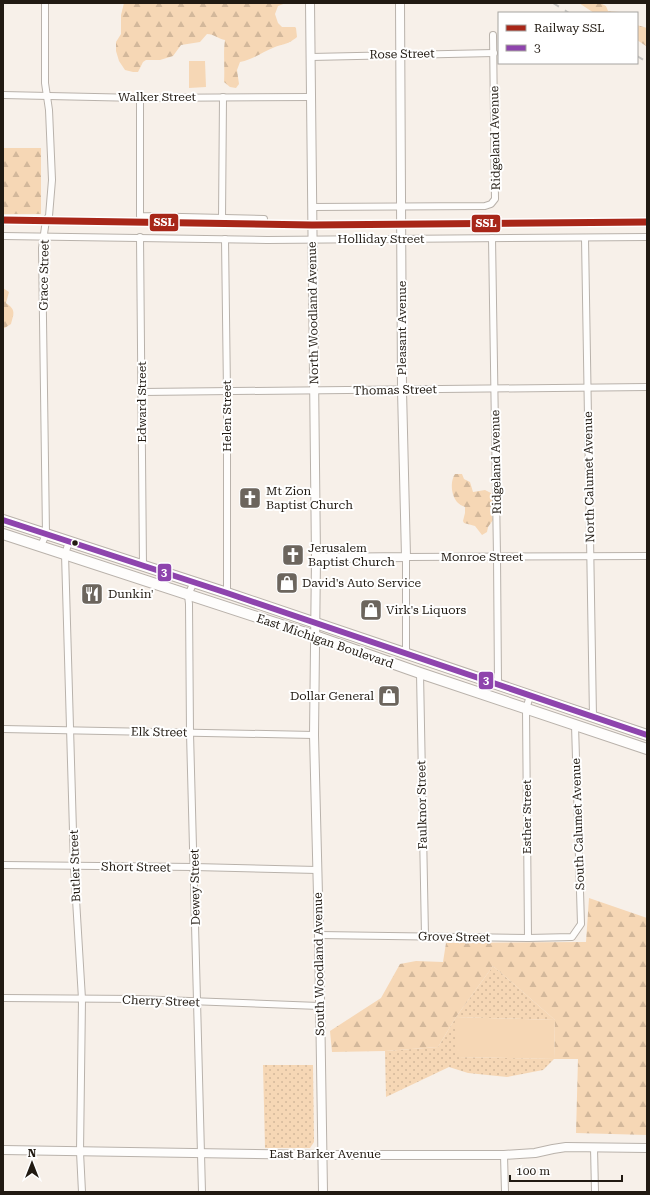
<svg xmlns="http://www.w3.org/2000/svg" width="650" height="1195" font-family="'Roboto Serif',serif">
	<defs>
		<pattern id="grass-dots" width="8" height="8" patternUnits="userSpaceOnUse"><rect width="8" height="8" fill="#f6d7b5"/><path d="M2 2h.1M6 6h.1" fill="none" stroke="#d3b89b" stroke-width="1.8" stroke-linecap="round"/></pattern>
		<pattern id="forest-firs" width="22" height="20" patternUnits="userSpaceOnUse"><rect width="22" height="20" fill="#f6d7b5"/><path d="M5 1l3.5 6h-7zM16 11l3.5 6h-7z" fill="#d3b89b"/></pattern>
	</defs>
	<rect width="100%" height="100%" fill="#f7f0e9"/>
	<!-- grass -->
	<g fill="url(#grass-dots)">
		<polygon points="493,966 555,1020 456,1017 456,1057 554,1059 543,1070 507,1077 468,1073 449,1067 386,1097 385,1051 438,1047 456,1017"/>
		<polygon points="263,1065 313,1065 314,1142 310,1148 265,1148"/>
	</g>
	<!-- forest -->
	<g fill="url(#forest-firs)">
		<path d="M124 3H286L278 6 275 14 278 23 282 27H295L296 28 297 37C287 45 286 43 275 47 262 52 254 59 240 62L237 70 239 84 236 88 230 87 224 82C225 67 223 54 225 40 219 39 214 34 207 34L200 42 181 45 173 56 160 60H146L143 62 138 72H133L125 70 119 61 116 51V42L121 34V15Z"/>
		<polygon points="579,3 600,3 606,6 608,11 620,12 621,13 594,13"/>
		<polygon points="637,25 647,28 646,46 637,40"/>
		<rect x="3" y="148" width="38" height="66"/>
		<path d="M3 288 9 292 6 303C16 310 14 313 11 324L3 329Z"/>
		<path d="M455 474H462L464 479 470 482 473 492 485 490 491 493 492 501 490 510 493 520 488 527 487 532 482 535 475 526 464 523 463 521 465 513V507C462 506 459 504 457 502 451 495 450 481 455 474Z"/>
		<polygon points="589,898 647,918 647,1135 576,1133 578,1059 554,1059 555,1020 493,966 456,1017 438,1047 385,1051 332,1052 330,1031 381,998 400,964 416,961 443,962 446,943 586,942"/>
	</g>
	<!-- pitch -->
	<g fill="#f6d7b5">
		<polygon points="189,61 205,61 206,87 189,88"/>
		<polygon points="456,1017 555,1020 554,1059 455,1057"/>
	</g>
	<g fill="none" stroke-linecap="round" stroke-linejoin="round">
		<!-- minor casing -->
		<g stroke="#b9b2ab" stroke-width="8">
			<g id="minor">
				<polyline points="311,57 494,53"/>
				<polyline points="3,95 140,98 311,97"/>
				<polyline points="140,98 140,216 264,219"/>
				<polyline points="312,207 485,206 491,204 495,199 493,35"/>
				<polyline points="222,219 223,97"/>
				<polyline points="3,236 267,240 647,237"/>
				<polyline points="140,237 143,566"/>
				<polyline points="492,238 497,556 498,685"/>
				<polyline points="585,238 593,717"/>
				<polyline points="225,239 227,392 227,593"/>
				<polyline points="142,392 647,387"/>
				<polyline points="69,542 65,554 74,866 82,999 80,1152 82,1192"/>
				<polyline points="41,546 46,534 42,248 46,220 49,216 52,180 49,110 45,83 45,3"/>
				<polyline points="194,582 188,595 189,604 190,733 202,1192"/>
				<polyline points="406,654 406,557 647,556"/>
				<polyline points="420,673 425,936"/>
				<polyline points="3,729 314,735"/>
				<polyline points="3,865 194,867 317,870"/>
				<polyline points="319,935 528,938 572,937 581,924 575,725"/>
				<polyline points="528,938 526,709 530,696"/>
				<polyline points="3,998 136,999 319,1006"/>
				<polyline points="594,1147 595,1192"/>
				<polyline points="504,1155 505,1192"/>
			</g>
		</g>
		<!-- tertiary casing -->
		<g stroke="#b9b2ab" stroke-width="10">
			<g id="tertiary">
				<polyline points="310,3 316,558 314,735 319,935 323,1192"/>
				<polyline points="316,558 406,557 402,390 400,3"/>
				<polyline points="3,1150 322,1155 504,1155 535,1153 553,1149 566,1147 647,1148"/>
			</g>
		</g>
		<!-- primary casing -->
		<g stroke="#b9b2ab" stroke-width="12">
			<g id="primary">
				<polyline points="3,520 227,593 647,735"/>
				<polyline points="3,534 315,636 420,673 647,749"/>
			</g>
		</g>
		<!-- minor -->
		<use href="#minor" stroke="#fefdfc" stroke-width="6"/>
		<!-- tertiary -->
		<use href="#tertiary" stroke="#fefdfc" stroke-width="8"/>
		<!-- primary -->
		<use href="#primary" stroke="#fefdfc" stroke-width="10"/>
		<!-- rail -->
		<g stroke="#c4c2bf" stroke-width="2" stroke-dasharray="7 7" stroke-linecap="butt">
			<polyline points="553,3 569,13"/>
			<polyline points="637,56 647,62"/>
		</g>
		<!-- bus-1 casing -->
		<g stroke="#fff" stroke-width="9">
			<polyline id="bus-1" points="3,520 227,593 647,735"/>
		</g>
		<!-- bus-1 -->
		<use href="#bus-1" stroke="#8e44ad" stroke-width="6"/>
		<!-- rail-1 casing -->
		<g stroke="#fff" stroke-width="10">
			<polyline id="rail-1" points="3,220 312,225 647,222"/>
		</g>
		<!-- rail-1 -->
		<use href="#rail-1" stroke="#a82618" stroke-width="7"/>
	</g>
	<!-- icons -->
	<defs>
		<g id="church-square" transform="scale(1.15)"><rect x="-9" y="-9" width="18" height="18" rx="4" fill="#6c655d" stroke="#fff"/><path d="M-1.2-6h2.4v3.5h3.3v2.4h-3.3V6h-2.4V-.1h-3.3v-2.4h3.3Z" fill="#fff"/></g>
		<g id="shop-square" transform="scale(1.15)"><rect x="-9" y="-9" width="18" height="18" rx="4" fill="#6c655d" stroke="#fff"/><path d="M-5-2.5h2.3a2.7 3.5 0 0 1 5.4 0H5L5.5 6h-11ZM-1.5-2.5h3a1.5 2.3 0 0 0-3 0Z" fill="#fff"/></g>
		<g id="restaurant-square" transform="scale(1.15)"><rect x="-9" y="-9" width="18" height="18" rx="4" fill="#6c655d" stroke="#fff"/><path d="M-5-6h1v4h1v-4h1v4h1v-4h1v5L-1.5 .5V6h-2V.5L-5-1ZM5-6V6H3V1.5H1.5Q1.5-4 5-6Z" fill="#fff"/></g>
	</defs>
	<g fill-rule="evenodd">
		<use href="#church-square" x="250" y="498"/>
		<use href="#church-square" x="293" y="555"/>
		<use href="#shop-square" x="287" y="583"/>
		<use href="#restaurant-square" x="92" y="594"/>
		<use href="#shop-square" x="371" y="610"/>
		<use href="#shop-square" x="389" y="696"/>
	</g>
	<!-- markers -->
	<circle fill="#211a12" stroke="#fff" stroke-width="1.5" cx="75" cy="543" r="3.5"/>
	<g text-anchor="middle" stroke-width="4" stroke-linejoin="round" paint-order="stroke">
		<!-- street labels -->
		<g font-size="12" fill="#211a12" stroke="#fff">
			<text transform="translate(402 54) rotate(-1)" y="4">Rose Street</text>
			<text x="157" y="101">Walker Street</text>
			<text transform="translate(495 138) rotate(-91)" y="4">Ridgeland Avenue</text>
			<text x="381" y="243">Holliday Street</text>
			<text transform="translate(44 275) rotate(-89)" y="4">Grace Street</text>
			<text transform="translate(313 313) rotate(-91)" y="4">North Woodland Avenue</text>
			<text transform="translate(402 328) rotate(-90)" y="4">Pleasant Avenue</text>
			<text transform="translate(395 390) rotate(-1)" y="4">Thomas Street</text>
			<text transform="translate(142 402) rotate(-90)" y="4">Edward Street</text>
			<text transform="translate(227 416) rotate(-90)" y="4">Helen Street</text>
			<text transform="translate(496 462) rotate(-91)" y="4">Ridgeland Avenue</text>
			<text transform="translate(589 477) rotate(-91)" y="4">North Calumet Avenue</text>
			<text x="482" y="561">Monroe Street</text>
			<text transform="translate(325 641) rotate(19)" y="4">East Michigan Boulevard</text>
			<text transform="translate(159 732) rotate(1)" y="4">Elk Street</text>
			<text transform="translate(422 805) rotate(-91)" y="4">Faulknor Street</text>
			<text transform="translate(527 817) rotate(-90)" y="4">Esther Street</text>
			<text transform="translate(578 824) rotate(-92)" y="4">South Calumet Avenue</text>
			<text transform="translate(75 866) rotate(-92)" y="4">Butler Street</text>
			<text transform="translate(136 867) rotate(1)" y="4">Short Street</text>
			<text transform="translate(195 887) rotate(-91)" y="4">Dewey Street</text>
			<text transform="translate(454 937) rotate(1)" y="4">Grove Street</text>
			<text transform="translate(319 964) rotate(-91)" y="4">South Woodland Avenue</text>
			<text transform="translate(161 1001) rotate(2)" y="4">Cherry Street</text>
			<text x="325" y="1158">East Barker Avenue</text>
		</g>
		<!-- poi labels -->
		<g font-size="12" fill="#211a12" stroke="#fff" text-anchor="start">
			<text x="266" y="495">Mt Zion<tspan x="266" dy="14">Baptist Church</tspan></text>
			<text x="308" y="552">Jerusalem<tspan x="308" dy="14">Baptist Church</tspan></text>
			<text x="302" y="587">David's Auto Service</text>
			<text x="108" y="598">Dunkin'</text>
			<text x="386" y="614">Virk's Liquors</text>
			<text x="374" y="700" text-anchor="end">Dollar General</text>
		</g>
	</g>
	<g stroke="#fff" stroke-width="1.5">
		<rect x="149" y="213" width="30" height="19" rx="4" fill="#a82618"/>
		<rect x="471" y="214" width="30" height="19" rx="4" fill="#a82618"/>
		<rect x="157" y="563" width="15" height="19" rx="4" fill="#8e44ad"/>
		<rect x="478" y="671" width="16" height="19" rx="4" fill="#8e44ad"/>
	</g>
	<g font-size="11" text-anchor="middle" font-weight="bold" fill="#fff">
		<text x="164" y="226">SSL</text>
		<text x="486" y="227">SSL</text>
		<text x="164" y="576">3</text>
		<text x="486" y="684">3</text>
	</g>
	<!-- border -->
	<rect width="650" height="1195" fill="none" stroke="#211a12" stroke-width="8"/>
	<!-- legend -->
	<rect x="498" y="12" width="140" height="52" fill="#ffffff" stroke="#a6a3a0"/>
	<rect x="506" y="25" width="20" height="6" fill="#a82618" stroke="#a6a3a0"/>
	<text x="534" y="32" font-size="12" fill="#211a12">Railway SSL</text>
	<rect x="506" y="45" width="20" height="6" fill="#8e44ad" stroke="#a6a3a0"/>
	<text x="534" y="52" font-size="12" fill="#211a12">3</text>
	<!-- north arrow -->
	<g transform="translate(32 1163)" stroke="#ffffff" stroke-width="3" paint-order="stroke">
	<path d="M0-3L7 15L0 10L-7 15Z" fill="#211a12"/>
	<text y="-6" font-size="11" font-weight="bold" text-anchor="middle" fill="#211a12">N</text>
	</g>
	<!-- scale -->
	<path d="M510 1175v6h112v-6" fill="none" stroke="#211a12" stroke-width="2"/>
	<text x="516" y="1175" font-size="12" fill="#211a12" stroke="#ffffff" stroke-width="3" paint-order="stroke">100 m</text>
</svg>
